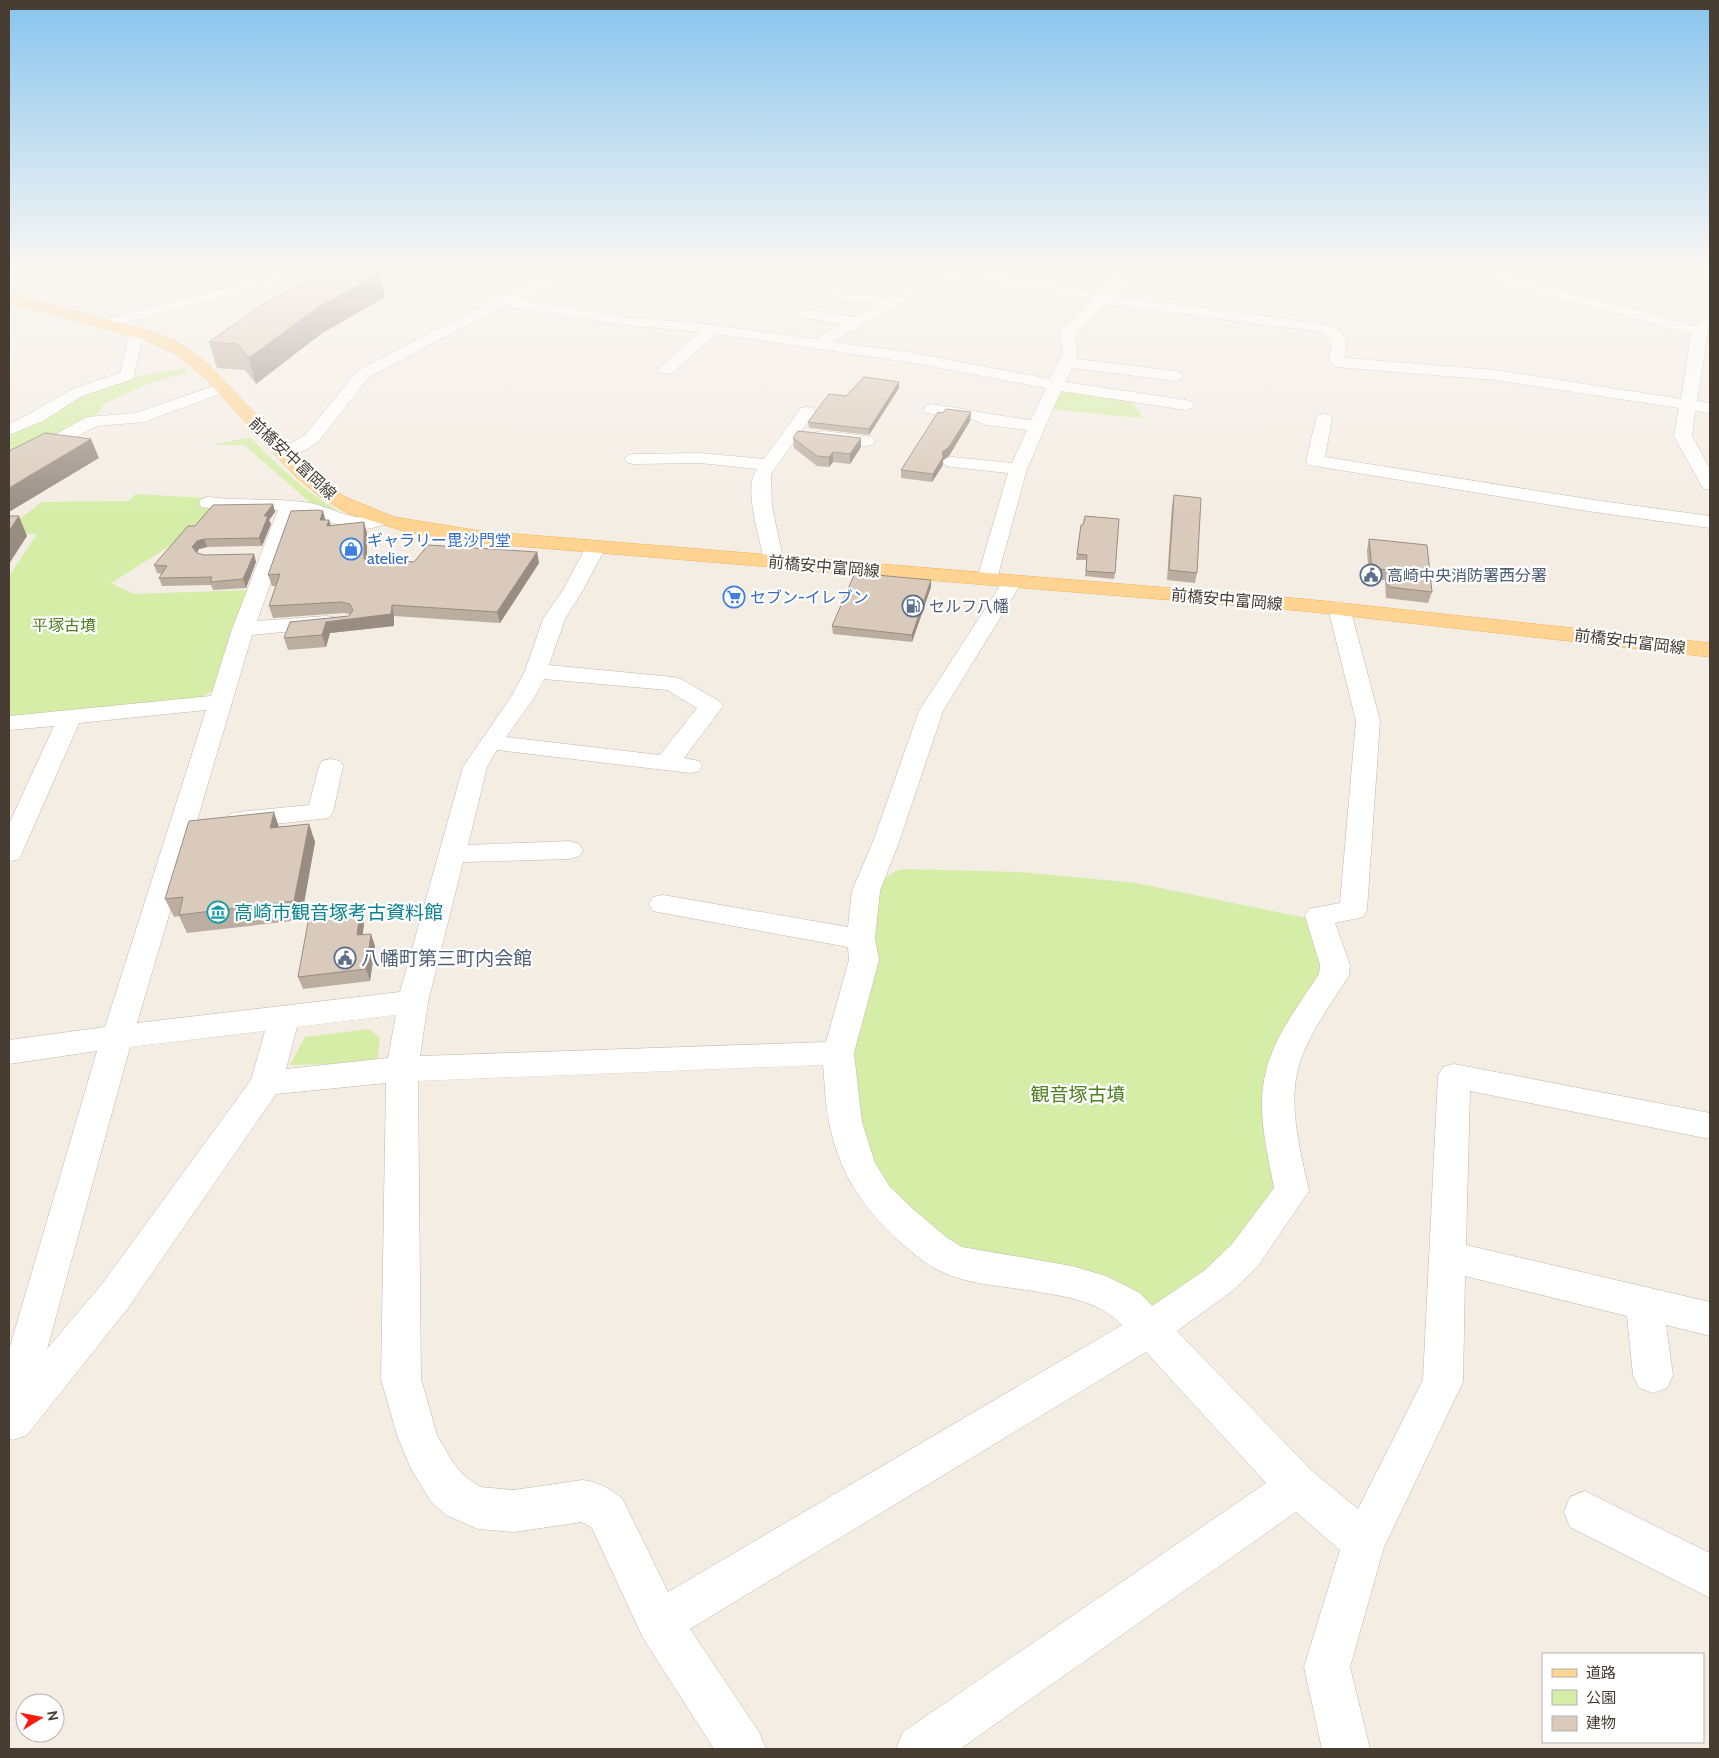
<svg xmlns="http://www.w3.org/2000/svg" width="1719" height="1758" font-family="Cabin,'Noto Sans JP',sans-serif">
	<rect width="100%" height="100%" fill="#f4ede4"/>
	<!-- green -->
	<g fill="#d5eda7">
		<path d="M185 368 187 372 150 383 104 404 95 417 9 463V432C34 421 56 406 80 394 113 378 150 375 185 368Z"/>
		<polygon points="1060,388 1129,399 1140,413 1142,418 1049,409"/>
		<path d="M250 437C278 465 304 492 339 511L312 504 244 445H212Z"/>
		<polygon points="136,494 205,498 212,508 192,532 111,583 134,594 248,590 218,687 196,701 9,718 9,576 37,534 9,533 9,527 42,502 128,501"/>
		<path d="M904 869 1021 872 1136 883 1311 919 1325 967 1286 1038 1279 1188 1210 1272 1156 1306 947 1243 894 1198 873 1162 858 1120 852 1055 876 897C883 881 885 873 904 869Z"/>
		<polygon points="369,1029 380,1038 377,1063 290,1065 305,1037"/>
	</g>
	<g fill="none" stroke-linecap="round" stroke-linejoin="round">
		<!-- river -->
		<polygon fill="#98dbf8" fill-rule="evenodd" points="9,269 40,269 36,275 9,280"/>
		<!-- minor casing -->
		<g stroke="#c3b7a8" stroke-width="1">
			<g id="minor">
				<polygon points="299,269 321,269 319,272 104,328 97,324 99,321"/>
				<path d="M565 269H583L518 299 625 317 713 325 816 339 841 324 802 317 800 314 802 311 807 310 853 317 877 304 832 298 830 295 832 292 890 298 909 289 916 293 914 296 833 342 914 353 1050 379 1063 352 1060 336 1062 330 1092 301 1042 288 908 273 901 269H944L1043 280 1100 294 1120 269H1134L1133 274 1113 296 1329 325 1339 330 1347 340 1345 358 1495 370 1681 399 1691 334 1461 272 1459 269H1481L1695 326 1699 321 1710 318 1697 401 1710 403V413L1695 411 1692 436 1710 469V490L1704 489 1701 485 1674 436 1679 408 1495 380 1337 367 1329 362 1332 340 1320 332 1106 304 1076 332C1073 341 1080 349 1076 359L1176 371 1184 376 1176 381 1072 368 1065 382 1186 400 1192 402 1194 405 1192 408 1186 410 1061 391 1027 469 997 579 994 583 987 585 980 583 977 579 1008 473 952 467 946 466 943 462 946 458 952 457 1012 463 1027 430 986 425 972 419 926 413 924 409 926 405 932 404C966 409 997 416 1031 420L1046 388 914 363 716 334 672 373H660L658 370 660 367 700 332 625 325 504 306 369 377 318 442 306 450 281 456 275 455 272 451 275 447 294 442 306 434 357 371 497 298Z"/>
				<polygon points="1675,269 1710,269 1710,277 1682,273"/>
				<polygon points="145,331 152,335 142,341 133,379 82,396 43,421 9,435 9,424 31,413 70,390 120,373 128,339 130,336"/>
				<polygon points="222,383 230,388 228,391 144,422 97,426 9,472 9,460 87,417 136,413"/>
				<path d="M807 407 813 408 815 412 771 474 772 507 784 562 781 566 774 568 767 566 764 562C761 538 742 489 757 469L700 463 634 464 628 463 625 459 628 455 634 454 700 453 764 459 801 408Z"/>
				<polygon points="1324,414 1330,415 1332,419 1325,457 1594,500 1710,516 1710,528 1594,512 1309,465 1306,461 1316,419 1318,415"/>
				<polygon points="823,431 866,436 872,437 875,441 872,445 866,446 817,440 814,436 817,432"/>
				<path d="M208 497C240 501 272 498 304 502 322 504 338 514 356 517 368 519 378 512 390 515L393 519 390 523C380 526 369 530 358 529 337 527 318 515 296 512L257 621 326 616 334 617 337 622 334 627 326 628 252 635 137 1023 400 992 463 767 511 697 525 671 543 619 563 590 586 547 589 543H603L606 547 583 590 565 619 549 665 673 677 681 679 719 701 723 706 684 758 699 761 702 766 699 771 690 773 497 750 487 767 468 845 570 841 579 844 583 850 579 856 570 859 463 862 428 1002 420 1056 826 1042 849 960 848 947 663 913 653 911 649 904 653 897 663 895 848 927 852 891 874 839 919 711 1005 578 1012 576 1019 578 1022 582 943 711 900 839 880 891 875 939 879 960 854 1053 862 1122 875 1163 890 1187 914 1210 946 1237 962 1247 1072 1266 1106 1276 1140 1293 1152 1306 1205 1270 1232 1244 1274 1188C1267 1151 1256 1108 1266 1071 1274 1036 1300 1004 1319 974L1320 965 1305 916 1309 909 1340 903 1356 721 1328 608 1332 604 1339 602 1346 604 1350 608 1380 721 1367 910 1363 917 1335 923 1350 965 1349 975C1331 1005 1307 1035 1298 1069 1288 1108 1301 1153 1309 1191L1258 1266 1231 1292 1177 1331 1312 1471 1358 1509 1423 1380 1438 1076 1443 1067 1454 1064 1710 1113V1139L1470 1091 1466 1245 1710 1302V1336L1666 1325 1673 1375 1667 1388 1653 1393 1639 1388 1633 1375 1627 1316 1465 1276 1463 1382 1384 1547 1350 1667 1370 1749H1322L1304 1667 1340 1550 1296 1512 960 1749H896L903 1732 1266 1483 1146 1352 690 1629 759 1732 766 1749H714L643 1638 592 1528 582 1522 514 1532 478 1529 446 1515 432 1503 411 1469 397 1435 381 1379 386 1083 276 1094 128 1308 27 1435 13 1440 9 1438V1350L97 1051 9 1064V1040L105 1027 206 710 79 723 22 853 19 859 9 862V824L54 726 9 730V716L211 696 232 629 278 510H228L201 507 199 503 201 499ZM544 679 667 690 697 708 660 755 506 737 534 698ZM396 1015 388 1058 286 1069 297 1027ZM265 1031 251 1080 102 1284 47 1349 130 1047ZM823 1065C825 1084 825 1104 829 1122 838 1170 863 1209 899 1241 912 1252 926 1265 942 1272 968 1284 1000 1286 1027 1290 1061 1296 1097 1299 1122 1325L668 1592 622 1498C610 1489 597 1481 582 1480L514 1490 480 1487 462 1474 450 1458 437 1435 421 1379 418 1081Z"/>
				<polygon points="331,759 340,761 343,766 333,812 329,818 239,828 230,826 226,820 230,814 239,812 309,805 319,766 322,761"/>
				<polygon points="1585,1491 1710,1553 1710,1598 1570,1527 1564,1512 1570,1497"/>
			</g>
		</g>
		<!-- major casing -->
		<g stroke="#f1b155" stroke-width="1">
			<polygon id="major" points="9,294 146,330 178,342 208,364 296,457 320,479 345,497 394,517 480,531 1304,599 1710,643 1710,657 1304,611 480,543 407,532 347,513 319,496 295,476 207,380 178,355 143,339 9,302"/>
		</g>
		<!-- minor -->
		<use href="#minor" fill="#fff" fill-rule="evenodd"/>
		<!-- major -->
		<use href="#major" fill="#ffd492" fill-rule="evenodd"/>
	</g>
	<!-- wall -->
	<g fill="#bbaea1">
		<polygon points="380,273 385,297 321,334 256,384 245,370 217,368 209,342"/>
		<polygon points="899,388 869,435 809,428 808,422 846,396"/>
		<polygon points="971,412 970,421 949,456 943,460 943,465 932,482 901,478 901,470 943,413"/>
		<polygon points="793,438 861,447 850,464 833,462 829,467 817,466 794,448"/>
		<polygon points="1174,495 1197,573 1195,583 1167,580 1172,505"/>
		<polygon points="273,504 275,512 269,520 271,524 262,546 207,547 199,549 197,553 204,555 256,562 246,588 213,590 211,585 162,586 159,578 162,574 157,573 154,565 195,526"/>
		<polygon points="325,520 329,520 331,526 367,533 367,559 414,562 537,552 539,563 500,623 394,616 394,626 330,633 326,647 288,650 284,638 349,616 350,614 344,613 273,618 269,606 276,586 272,586 268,575"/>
		<polygon points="1081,525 1115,573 1114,579 1085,576 1087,560 1076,560"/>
		<polygon points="1369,539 1432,592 1428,603 1386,598 1385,580 1369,579 1367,550"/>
		<polygon points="931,580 931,587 912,642 833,634 832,626"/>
		<polygon points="309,824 315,842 301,920 187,933 179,916 174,917 165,899 279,827"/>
		<polygon points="360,912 364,924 362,935 375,946 370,981 303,989 298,977"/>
	</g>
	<!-- shaded-wall -->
	<g fill="#998d83">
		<polygon points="380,273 385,297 321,334 256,384 249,358 315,309"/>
		<polygon points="899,382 899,388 869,435 869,429"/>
		<polygon points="971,412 970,421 949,456 943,460 943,465 932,482 933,474 942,452"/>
		<polygon points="861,438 861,447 850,464 850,454"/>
		<polygon points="91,439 99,458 9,512 9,488"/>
		<polygon points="833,452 833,462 829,467 829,457"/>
		<polygon points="273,504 275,512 269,520 271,524 262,546 259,538 264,516"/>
		<polygon points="323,511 326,522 320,520"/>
		<polygon points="19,516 27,536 9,564 9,531"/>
		<polygon points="329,520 332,531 327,526"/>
		<polygon points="364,522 367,533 367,570 364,559"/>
		<polygon points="204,539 207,547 199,549 195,555 192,547 197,541"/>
		<polygon points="537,552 539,563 500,623 497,612"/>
		<polygon points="254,554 256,562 246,588 243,579"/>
		<polygon points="931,580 931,587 912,642 912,635"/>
		<polygon points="392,605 394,616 394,626 330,633 326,647 322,635 326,622"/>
		<polygon points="274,812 280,830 270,828"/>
		<polygon points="309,824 315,842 301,920 294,901"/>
		<polygon points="360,912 364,924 361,948 357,935"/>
		<polygon points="371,934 375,946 370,981 366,969"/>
	</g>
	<!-- building -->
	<g fill="#dacabb" stroke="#998d83">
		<polygon points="340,269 380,273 315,309 249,358 237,344 209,342 265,303 329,270"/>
		<polygon points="864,377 899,382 869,429 808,422 829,394 846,396"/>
		<polygon points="946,409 971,412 949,447 942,452 943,457 933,474 901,470 938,412 943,413"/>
		<polygon points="798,431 861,438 850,454 833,452 829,457 817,456 793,438"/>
		<polygon points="45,433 91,439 9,488 9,451"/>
		<polygon points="1174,495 1201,498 1197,573 1169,570"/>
		<polygon points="273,504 264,516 268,516 259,538 204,539 197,541 192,547 197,553 204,555 254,554 243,579 210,582 212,577 159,578 167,566 154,565 188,526 195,526 213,505"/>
		<polygon points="317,510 323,511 320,520 329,520 327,526 364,522 364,559 414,562 428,545 537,552 497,612 392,605 391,614 326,622 322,635 284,638 290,622 349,616 353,610 350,604 341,602 269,606 280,574 268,575 291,511"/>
		<polygon points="9,516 19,516 9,531"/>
		<polygon points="1085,516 1119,519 1115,573 1086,571 1087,555 1077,554 1081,525 1083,525"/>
		<polygon points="1369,539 1427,545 1432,592 1389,587 1388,570 1372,568"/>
		<polygon points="855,573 931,580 912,635 832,626"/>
		<polygon points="274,812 270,828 309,824 294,901 179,915 183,897 165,899 189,821"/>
		<polygon points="360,912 357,935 371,934 366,969 298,977 309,917"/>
	</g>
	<!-- sky -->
	<linearGradient id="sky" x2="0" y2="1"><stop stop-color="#88c4ee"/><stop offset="0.52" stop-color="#faf7f3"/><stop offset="1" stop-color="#faf7f3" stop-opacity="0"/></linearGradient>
	<rect width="1719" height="515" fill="url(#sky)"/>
	<!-- icons -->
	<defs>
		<g id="shop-ring" transform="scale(1.125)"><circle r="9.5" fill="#fff" stroke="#3f7fe0" stroke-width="1.5"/><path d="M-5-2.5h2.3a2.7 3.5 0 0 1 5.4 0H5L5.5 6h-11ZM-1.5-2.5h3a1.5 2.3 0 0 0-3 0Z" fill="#3f7fe0"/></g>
		<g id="civic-ring" transform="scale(1.125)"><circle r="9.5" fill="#fff" stroke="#5c6f8a" stroke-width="1.5"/><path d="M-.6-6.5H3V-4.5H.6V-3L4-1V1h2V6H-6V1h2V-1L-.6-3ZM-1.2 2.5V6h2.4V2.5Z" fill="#5c6f8a"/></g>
		<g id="supermarket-ring" transform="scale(1.125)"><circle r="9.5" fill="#fff" stroke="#3f7fe0" stroke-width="1.5"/><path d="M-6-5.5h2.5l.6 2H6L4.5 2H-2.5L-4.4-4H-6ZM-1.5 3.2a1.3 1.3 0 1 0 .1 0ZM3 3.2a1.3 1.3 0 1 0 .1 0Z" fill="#3f7fe0"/></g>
		<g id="fuel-ring" transform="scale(1.125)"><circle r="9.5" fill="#fff" stroke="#5c6f8a" stroke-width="1.5"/><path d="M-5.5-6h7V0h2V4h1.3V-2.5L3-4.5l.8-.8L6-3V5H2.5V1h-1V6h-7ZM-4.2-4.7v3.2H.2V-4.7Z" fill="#5c6f8a"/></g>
		<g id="museum-ring" transform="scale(1.125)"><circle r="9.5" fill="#fff" stroke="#0f9aa8" stroke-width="1.5"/><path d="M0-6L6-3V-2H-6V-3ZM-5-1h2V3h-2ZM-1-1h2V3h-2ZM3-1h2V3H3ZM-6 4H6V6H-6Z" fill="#0f9aa8"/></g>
	</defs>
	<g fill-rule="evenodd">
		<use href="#shop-ring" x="351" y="549"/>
		<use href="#civic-ring" x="1371" y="575"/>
		<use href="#supermarket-ring" x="734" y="597"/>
		<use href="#fuel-ring" x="913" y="606"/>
		<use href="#museum-ring" x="218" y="912"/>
		<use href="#civic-ring" x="345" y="958"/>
	</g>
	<g text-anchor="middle" stroke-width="4.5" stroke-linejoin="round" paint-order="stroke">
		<!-- far-street labels -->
		<g font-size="16" fill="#473d33" stroke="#fff">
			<text transform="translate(293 458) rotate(43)" y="6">前橋安中富岡線</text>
			<text transform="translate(824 566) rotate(5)" y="6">前橋安中富岡線</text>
			<text transform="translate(1227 599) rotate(5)" y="6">前橋安中富岡線</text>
			<text transform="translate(1630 641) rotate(7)" y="6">前橋安中富岡線</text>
		</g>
		<!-- far-shop labels -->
		<g font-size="16" fill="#366cbe" stroke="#fff" text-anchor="start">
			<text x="367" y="546">ギャラリー毘沙門堂<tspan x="367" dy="18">atelier</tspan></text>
			<text x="750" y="603">セブン-イレブン</text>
		</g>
		<!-- far-service labels -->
		<g font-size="16" fill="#4e5e75" stroke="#fff" text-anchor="start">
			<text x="1387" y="581">高崎中央消防署西分署</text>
			<text x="929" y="612">セルフ八幡</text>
		</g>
		<!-- far-park labels -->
		<g font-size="16" fill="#4e7f20" stroke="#fff">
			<text x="64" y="631">平塚古墳</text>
		</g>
		<!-- culture labels -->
		<g font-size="19" fill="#0d838f" stroke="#fff" text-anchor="start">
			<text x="234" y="919">高崎市観音塚考古資料館</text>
		</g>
		<!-- service labels -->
		<g font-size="19" fill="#4e5e75" stroke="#fff" text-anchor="start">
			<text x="361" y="965">八幡町第三町内会館</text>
		</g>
		<!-- park labels -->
		<g font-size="19" fill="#4e7f20" stroke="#fff">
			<text x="1078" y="1101">観音塚古墳</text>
		</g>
	</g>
	<!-- border -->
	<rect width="1719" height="1758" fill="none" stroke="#473d33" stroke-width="20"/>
	<!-- legend -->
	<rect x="1542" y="1653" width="162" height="90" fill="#ffffff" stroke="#b5b1ad"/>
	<rect x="1552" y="1669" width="25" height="8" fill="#ffd492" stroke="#b5b1ad"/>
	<text x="1586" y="1678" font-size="15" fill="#473d33">道路</text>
	<rect x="1552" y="1690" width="25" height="15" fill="#d5eda7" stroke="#b5b1ad"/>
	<text x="1586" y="1703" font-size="15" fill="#473d33">公園</text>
	<rect x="1552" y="1716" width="25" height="15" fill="#dacabb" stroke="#b5b1ad"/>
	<text x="1586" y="1728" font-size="15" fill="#473d33">建物</text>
	<!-- north arrow -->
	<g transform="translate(40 1718) rotate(80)"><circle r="24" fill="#ffffff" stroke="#b5b1ad"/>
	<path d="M0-4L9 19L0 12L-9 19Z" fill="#ff1a10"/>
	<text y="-8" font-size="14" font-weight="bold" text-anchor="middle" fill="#473d33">N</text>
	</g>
</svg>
